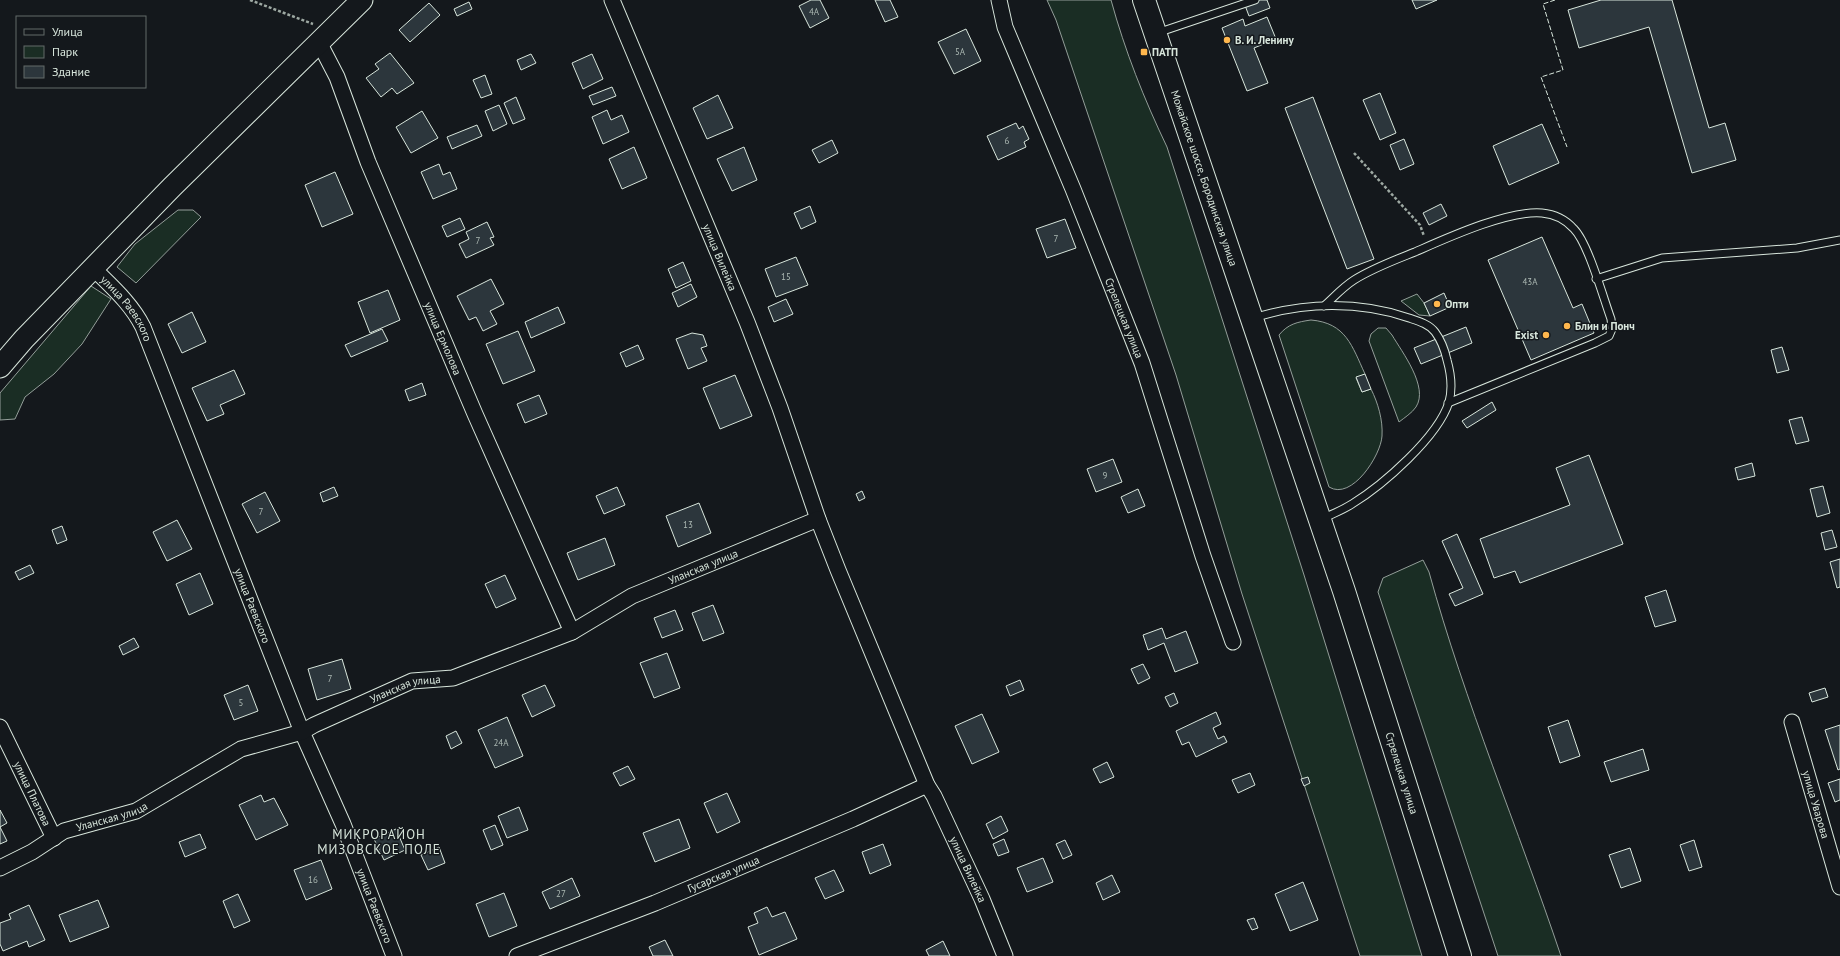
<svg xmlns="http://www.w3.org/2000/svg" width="1840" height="956" font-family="'PT Sans',sans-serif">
	<rect width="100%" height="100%" fill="#14181c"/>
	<!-- green -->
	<g fill="#1a2d24" stroke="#939e99">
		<path d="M1047 0H1111C1125 51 1144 99 1167 147L1304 575 1422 956H1360L1242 594 1176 375 1056 20Z"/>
		<polygon points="178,210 193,210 201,217 136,283 117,267 135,244"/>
		<polygon points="91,286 111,299 82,344 54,374 25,397 15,419 0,420 0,393"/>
		<polygon points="1417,294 1424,303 1430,316 1419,315 1401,301"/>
		<path d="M1311 320C1346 323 1352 346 1365 374L1356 378 1362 392 1371 389C1378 403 1383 420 1382 436 1381 455 1352 501 1329 487L1279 335C1288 324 1297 322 1311 320Z"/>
		<path d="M1378 328H1386L1392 335C1402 352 1429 387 1416 407 1412 413 1404 418 1399 422L1369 341 1371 334Z"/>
		<path d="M1423 560 1429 572C1465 703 1518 828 1561 956H1498L1378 592 1383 578Z"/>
	</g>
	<!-- building -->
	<g fill="#2c363c" stroke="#d8e6dc">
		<polygon points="811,0 820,0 829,18 810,28 799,6"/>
		<polygon points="875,0 890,0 898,17 885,22"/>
		<polygon points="1243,0 1267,0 1270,8 1249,16"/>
		<polygon points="1412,0 1437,0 1416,9"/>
		<polygon points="1601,0 1672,0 1709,128 1725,123 1736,160 1692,173 1649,27 1579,48 1568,10"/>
		<polygon points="469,2 472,9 457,16 454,9"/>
		<polygon points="429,3 440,15 410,42 399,30"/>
		<polygon points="1267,17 1276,39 1254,48 1268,83 1247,91 1222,28 1243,19 1245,26"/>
		<polygon points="966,29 981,61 954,74 938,42"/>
		<polygon points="390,53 414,83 397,94 392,88 381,97 366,78 379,69 375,64"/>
		<polygon points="531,54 536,63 521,70 517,60"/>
		<polygon points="592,54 603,79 583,89 572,63"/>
		<polygon points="485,75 492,94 481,98 473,80"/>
		<polygon points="612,87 616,96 593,105 589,96"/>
		<polygon points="1380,93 1396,133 1380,140 1363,100"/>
		<polygon points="718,95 733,128 707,139 693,108"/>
		<polygon points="516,97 525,119 513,124 504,103"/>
		<polygon points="1313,97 1374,259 1347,269 1285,108"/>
		<polygon points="499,105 507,124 493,131 485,111"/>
		<polygon points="607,110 611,120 622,115 629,132 603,144 592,117"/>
		<polygon points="422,111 438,138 411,153 396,127"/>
		<polygon points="1016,123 1019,129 1023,126 1029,139 1024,142 1026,147 998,160 987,136"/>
		<polygon points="1542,124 1559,163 1509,185 1493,146"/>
		<polygon points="477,125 482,136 452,149 447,137"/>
		<polygon points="1404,139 1414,164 1400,170 1390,145"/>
		<polygon points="832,140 838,153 819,163 812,150"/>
		<polygon points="634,147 647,178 622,189 609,159"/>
		<polygon points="744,147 757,180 732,191 717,159"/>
		<polygon points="439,164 443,175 450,172 457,189 433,199 421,172"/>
		<polygon points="335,172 353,214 322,227 305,185"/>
		<polygon points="1441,204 1447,216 1429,225 1423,213"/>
		<polygon points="810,206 816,222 801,229 794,213"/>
		<polygon points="460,218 465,229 447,237 442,226"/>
		<polygon points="1065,219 1076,248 1047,258 1036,229"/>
		<polygon points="487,222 494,237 490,238 494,245 466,258 459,244 469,239 466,232"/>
		<polygon points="1542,237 1573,308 1582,304 1594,333 1531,360 1488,260"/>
		<polygon points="796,257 808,285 776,297 765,269"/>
		<polygon points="683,262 691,281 676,288 668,269"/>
		<polygon points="491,279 504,304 490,311 497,324 483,331 476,317 469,320 457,296"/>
		<polygon points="691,284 697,297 678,307 672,293"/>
		<polygon points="388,290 400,320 370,333 358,302"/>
		<polygon points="1444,293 1450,307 1430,316 1424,303"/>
		<polygon points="786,299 793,314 774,322 768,307"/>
		<polygon points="558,307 565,323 531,338 525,322"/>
		<polygon points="192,312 206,342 182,353 168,324"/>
		<polygon points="1466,327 1472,343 1421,364 1414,348"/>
		<polygon points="382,329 388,341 351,357 345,345"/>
		<polygon points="518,331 535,371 503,384 486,344"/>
		<polygon points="692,333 703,335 707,346 701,348 707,361 688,369 676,339"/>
		<polygon points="638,345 644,359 626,367 620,353"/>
		<polygon points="1782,347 1789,370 1777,373 1771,350"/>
		<polygon points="234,370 245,394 220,405 224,414 207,421 192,388"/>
		<polygon points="1365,374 1371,389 1362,392 1356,377"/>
		<polygon points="735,375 752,416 720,429 703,388"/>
		<polygon points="422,383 426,395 409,401 405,390"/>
		<polygon points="539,395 547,414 525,423 517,404"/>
		<polygon points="1492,402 1496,410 1467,428 1462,421"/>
		<polygon points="1802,417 1809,441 1796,444 1789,420"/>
		<polygon points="1589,455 1623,544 1520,583 1515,571 1494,578 1480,539 1570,505 1556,468"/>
		<polygon points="1113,459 1122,482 1096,492 1087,469"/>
		<polygon points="1752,463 1755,476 1738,480 1735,468"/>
		<polygon points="1823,486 1830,513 1817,517 1810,489"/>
		<polygon points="334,487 338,496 323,502 320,493"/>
		<polygon points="617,487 625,505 604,514 596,496"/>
		<polygon points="1138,489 1145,506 1128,513 1121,497"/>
		<polygon points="862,491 865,498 859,501 856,494"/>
		<polygon points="265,492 280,521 257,533 242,504"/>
		<polygon points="699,503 711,533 678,547 666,516"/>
		<polygon points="177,520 192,549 167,561 153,532"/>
		<polygon points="62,526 67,540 57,544 52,530"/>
		<polygon points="1832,530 1837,547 1825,550 1821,533"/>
		<polygon points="1457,534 1483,594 1455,606 1449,594 1463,588 1442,541"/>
		<polygon points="605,538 615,565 578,580 567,553"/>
		<polygon points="1840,559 1840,587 1837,588 1830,562"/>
		<polygon points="30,565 34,573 19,580 15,572"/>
		<polygon points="200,573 213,604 189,615 176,584"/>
		<polygon points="505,575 516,599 496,608 485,584"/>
		<polygon points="1666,590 1676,621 1655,627 1645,597"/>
		<polygon points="713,605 724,633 703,641 692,613"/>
		<polygon points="675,610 683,630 662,638 654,618"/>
		<polygon points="1162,628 1166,639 1186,631 1198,663 1175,672 1164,643 1148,650 1143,635"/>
		<polygon points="134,638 139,647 123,655 119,646"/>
		<polygon points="667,653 680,688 654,698 640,663"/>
		<polygon points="342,659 351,689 317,700 308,669"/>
		<polygon points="1143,664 1150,678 1138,684 1131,669"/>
		<polygon points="1020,680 1024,690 1010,696 1006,686"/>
		<polygon points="248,685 258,711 234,720 224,695"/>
		<polygon points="545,685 555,706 532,717 522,695"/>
		<polygon points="1825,688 1828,697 1812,702 1809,693"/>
		<polygon points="1174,693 1178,703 1170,707 1165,697"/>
		<polygon points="1216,712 1221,724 1213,728 1218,739 1224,736 1227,742 1196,757 1189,742 1182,745 1176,731"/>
		<polygon points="982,714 999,752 972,764 955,726"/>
		<polygon points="507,717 523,756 495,768 478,730"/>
		<polygon points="1568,720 1580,756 1560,763 1548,727"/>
		<polygon points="1840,725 1840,769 1838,770 1825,730"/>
		<polygon points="456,731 462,743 451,749 446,736"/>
		<polygon points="1643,749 1649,770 1611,782 1604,762"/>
		<polygon points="1107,762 1114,777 1100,783 1093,769"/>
		<polygon points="628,766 635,779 620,786 613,773"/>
		<polygon points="1250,773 1255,785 1238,793 1232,780"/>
		<polygon points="1308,777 1310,783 1304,786 1301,779"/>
		<polygon points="1840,779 1840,800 1835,802 1828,783"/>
		<polygon points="727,793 740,822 717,833 704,803"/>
		<polygon points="261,795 264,802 274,798 288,825 256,840 239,805"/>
		<polygon points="519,807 528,830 507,838 498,816"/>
		<polygon points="0,810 7,823 0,827"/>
		<polygon points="1001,816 1008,831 993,839 986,824"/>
		<polygon points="679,819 690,848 655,862 643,833"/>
		<polygon points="495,825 503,845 491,850 483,830"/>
		<polygon points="0,827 7,841 0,844"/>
		<polygon points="396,829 405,850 384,860 374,839"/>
		<polygon points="200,834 206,848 185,857 179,842"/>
		<polygon points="1004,839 1009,852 998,856 993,844"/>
		<polygon points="1065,840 1072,855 1063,859 1056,844"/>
		<polygon points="1694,840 1702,867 1689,871 1680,845"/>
		<polygon points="883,844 891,865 870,874 862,852"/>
		<polygon points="439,847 445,863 428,870 421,855"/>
		<polygon points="1630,848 1641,881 1621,888 1609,855"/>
		<polygon points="1043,858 1053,882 1027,892 1017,868"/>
		<polygon points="321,860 332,889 306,900 294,870"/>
		<polygon points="834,870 844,891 825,899 815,878"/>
		<polygon points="1112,875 1120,892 1103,900 1096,883"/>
		<polygon points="572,878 580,896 550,909 542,892"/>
		<polygon points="1303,882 1318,920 1290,931 1275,894"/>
		<polygon points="504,893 517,926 489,937 476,904"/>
		<polygon points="238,894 250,921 234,928 223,901"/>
		<polygon points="98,900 109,927 70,942 59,915"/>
		<polygon points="29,905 45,940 29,947 27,941 3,951 0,944 0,923 11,919 9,914"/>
		<polygon points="767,907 772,917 785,912 797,939 759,955 748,927 758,923 754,913"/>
		<polygon points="1254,918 1258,928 1252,930 1247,920"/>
		<polygon points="665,940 673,956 653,956 649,947"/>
		<polygon points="943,941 950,956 929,956 926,950"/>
	</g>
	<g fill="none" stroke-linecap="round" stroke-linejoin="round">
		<!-- lane casing -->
		<g stroke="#d8e6dc" stroke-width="9">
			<g id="lane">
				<polyline points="1157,33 1255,0"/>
				<polyline points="1596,279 1662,258 1797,248 1840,240"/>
				<path d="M1324 306C1334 297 1343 287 1354 280 1373 268 1395 260 1415 252 1447 238 1508 210 1542 213 1554 214 1566 220 1574 229 1588 243 1603 297 1611 319L1612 329 1609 336 1595 343 1448 403"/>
				<path d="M1254 318C1304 302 1359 301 1409 318 1418 321 1429 324 1435 332 1441 340 1445 351 1447 360 1451 374 1453 387 1449 402 1438 437 1383 485 1352 504 1343 510 1332 514 1322 519"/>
			</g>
		</g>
		<!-- street casing -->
		<g stroke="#d8e6dc" stroke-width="17">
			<g id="street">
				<path id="s1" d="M612 0 747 322 780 408 818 519 838 570 927 785 934 796 982 899 1005 956"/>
				<path id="s2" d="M999 0 1005 27 1073 189 1142 363 1203 556 1233 642"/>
				<path id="s3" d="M317 44 323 50 337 77 368 162 475 414 572 632"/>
				<path id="s4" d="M93 268C111 286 131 303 143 327L302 732 343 824 394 956"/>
				<path id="s5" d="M1792 722 1840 887"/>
				<path id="s6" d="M0 727 54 838"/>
				<path id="s7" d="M0 868 32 852 64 831 136 811 241 749 302 732 314 725 412 681 453 678 572 632 632 596 818 519"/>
				<path id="s8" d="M517 956 655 903 853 819 927 785"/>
			</g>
		</g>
		<!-- secondary casing -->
		<g stroke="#d8e6dc" stroke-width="23">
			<polyline id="secondary" points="0,367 24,339 172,187 362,0"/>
		</g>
		<!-- primary casing -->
		<g stroke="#d8e6dc" stroke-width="24">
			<g id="primary">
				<path id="s9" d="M1144 0 1344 591 1460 956"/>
			</g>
		</g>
		<!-- path -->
		<g stroke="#9da8a2" stroke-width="2.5" stroke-dasharray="3 2" stroke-linecap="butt">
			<polyline points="250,0 313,24"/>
			<polyline points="1354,153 1420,225 1424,236"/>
		</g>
		<!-- lane -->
		<use href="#lane" stroke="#14181c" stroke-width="7"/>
		<!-- street -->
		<use href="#street" stroke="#14181c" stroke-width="15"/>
		<!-- secondary -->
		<use href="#secondary" stroke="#14181c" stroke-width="21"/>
		<!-- primary -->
		<use href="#primary" stroke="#14181c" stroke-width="22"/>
		<!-- fence -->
		<polyline stroke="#d8e6dc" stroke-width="1" stroke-dasharray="5 2" stroke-linecap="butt" points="1555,0 1543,4 1563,70 1541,77 1567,147"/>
	</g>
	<!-- markers -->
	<g fill="#ffb74d" stroke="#14181c" stroke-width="1.5">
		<circle cx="1227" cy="40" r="4"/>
		<rect x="1140" y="48" width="8" height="8" rx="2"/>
		<circle cx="1437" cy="304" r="4"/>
		<circle cx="1567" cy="326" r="4"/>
		<circle cx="1546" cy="335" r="4"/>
	</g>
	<g text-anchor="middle" stroke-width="3" stroke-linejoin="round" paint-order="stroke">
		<!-- number labels -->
		<g font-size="9" fill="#adbab4">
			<text x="814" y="15">4А</text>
			<text x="960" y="55">5А</text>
			<text x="1007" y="144">6</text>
			<text x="1056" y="242">7</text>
			<text x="478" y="244">7</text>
			<text x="786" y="280">15</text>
			<text x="1530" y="285">43А</text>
			<text x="1105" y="479">9</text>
			<text x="261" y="515">7</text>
			<text x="688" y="528">13</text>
			<text x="330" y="682">7</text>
			<text x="241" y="706">5</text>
			<text x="501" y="746">24А</text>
			<text x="313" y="883">16</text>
			<text x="561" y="897">27</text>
		</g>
		<!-- poi labels -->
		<g font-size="11" font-weight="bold" fill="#d8e6dc" stroke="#14181c" text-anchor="start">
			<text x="1235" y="44">В. И. Ленину</text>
			<text x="1152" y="56">ПАТП</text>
			<text x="1445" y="308">Опти</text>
			<text x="1575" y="330">Блин и Понч</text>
			<text x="1538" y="339" text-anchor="end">Exist</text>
		</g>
		<!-- street labels -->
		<g font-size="11" fill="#d8e6dc" stroke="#14181c">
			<text dy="4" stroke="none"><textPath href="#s9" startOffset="188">Можайское шоссе, Бородинская улица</textPath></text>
			<text dy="4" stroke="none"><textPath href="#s1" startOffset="279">улица Вилейка</textPath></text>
			<text dy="4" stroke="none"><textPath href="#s4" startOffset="53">улица Раевского</textPath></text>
			<text dy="4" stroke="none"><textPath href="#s2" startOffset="342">Стрелецкая улица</textPath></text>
			<text dy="4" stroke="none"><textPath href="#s3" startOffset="321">улица Ермолова</textPath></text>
			<text dy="4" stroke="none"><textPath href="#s7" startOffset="771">Уланская улица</textPath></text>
			<text dy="4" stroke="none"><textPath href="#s4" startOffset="377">улица Раевского</textPath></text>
			<text dy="4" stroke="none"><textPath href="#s7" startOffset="447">Уланская улица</textPath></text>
			<text dy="4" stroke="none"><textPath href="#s9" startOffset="815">Стрелецкая улица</textPath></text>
			<text dy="4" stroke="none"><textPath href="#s6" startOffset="74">улица Платова</textPath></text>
			<text dy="4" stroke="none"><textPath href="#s5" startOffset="86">улица Уварова</textPath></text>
			<text dy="4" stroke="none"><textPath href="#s7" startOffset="124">Уланская улица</textPath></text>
			<text dy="4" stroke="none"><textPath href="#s1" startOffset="940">улица Вилейка</textPath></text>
			<text dy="4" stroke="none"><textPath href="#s8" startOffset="222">Гусарская улица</textPath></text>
			<text dy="4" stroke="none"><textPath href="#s4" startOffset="701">улица Раевского</textPath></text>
		</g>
		<!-- quarter labels -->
		<g font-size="13" letter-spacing="1" fill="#d8e6dc" stroke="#14181c">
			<text x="379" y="839">МИКРОРАЙОН<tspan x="379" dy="15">МИЗОВСКОЕ ПОЛЕ</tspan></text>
		</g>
	</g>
	<!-- legend -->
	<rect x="16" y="16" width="130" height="72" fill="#14181c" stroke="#626a69"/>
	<rect x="24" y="29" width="20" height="6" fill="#14181c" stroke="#626a69"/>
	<text x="52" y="36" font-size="12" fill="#d8e6dc">Улица</text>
	<rect x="24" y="46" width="20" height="12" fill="#1a2d24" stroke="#626a69"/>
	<text x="52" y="56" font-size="12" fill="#d8e6dc">Парк</text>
	<rect x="24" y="66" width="20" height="12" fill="#2c363c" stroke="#626a69"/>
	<text x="52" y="76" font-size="12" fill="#d8e6dc">Здание</text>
</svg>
